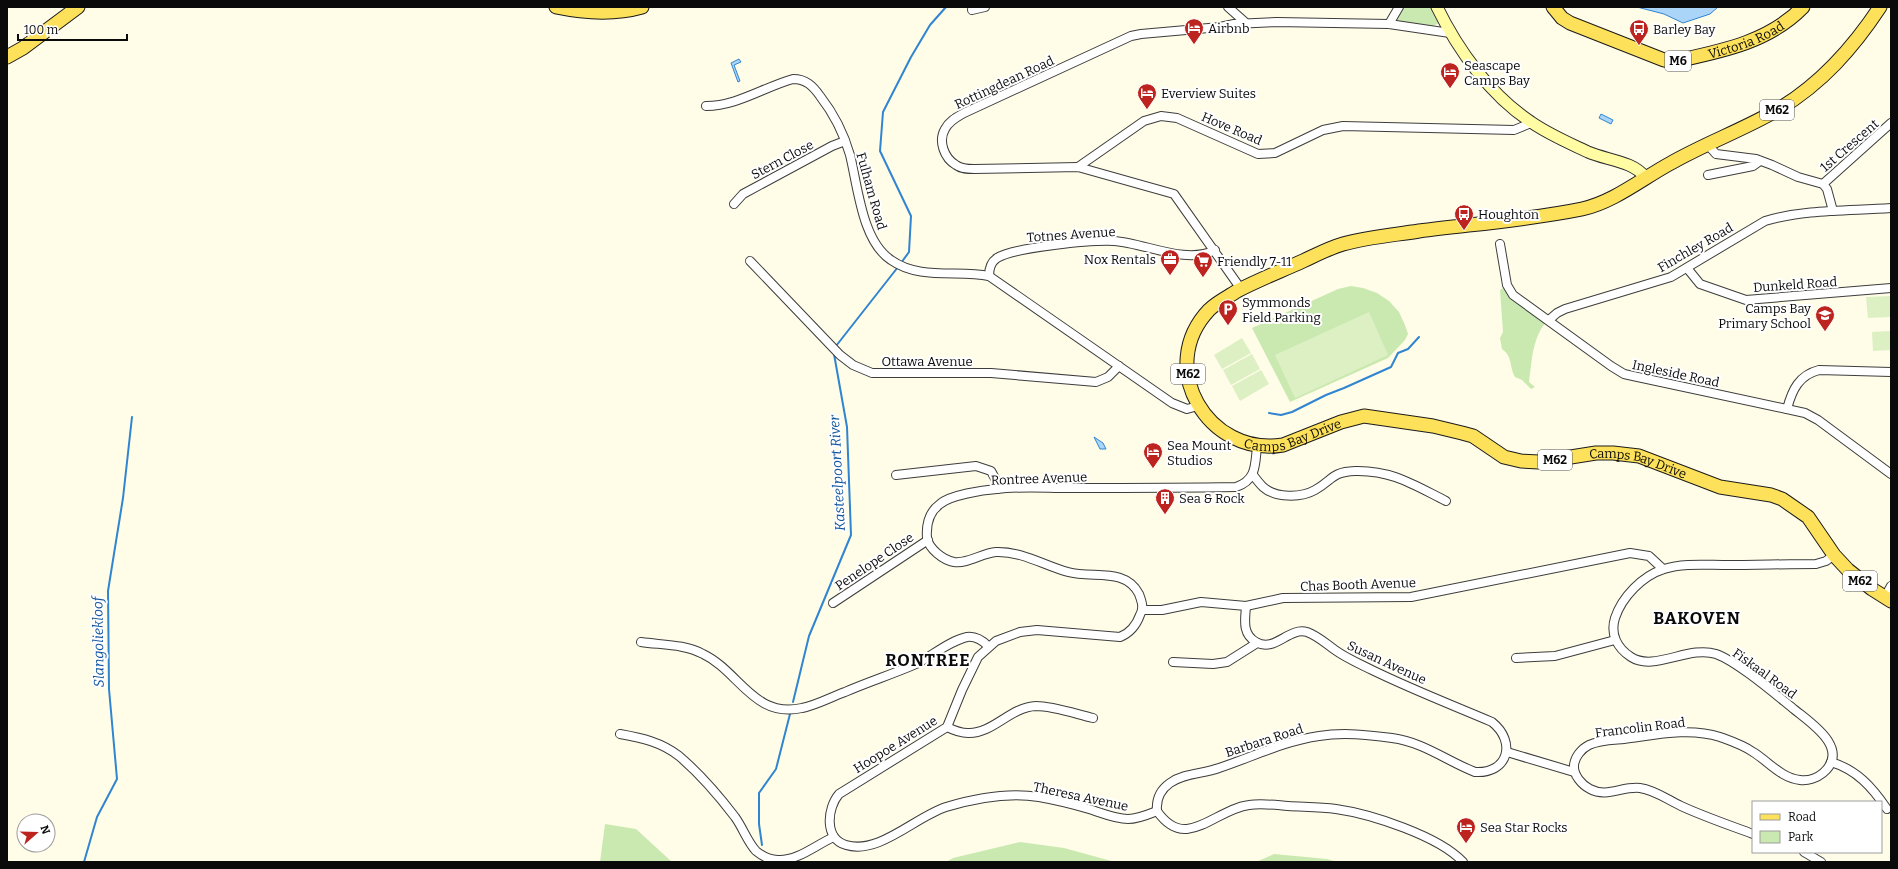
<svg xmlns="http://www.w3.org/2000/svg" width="1898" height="869" font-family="Bitter,serif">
	<rect width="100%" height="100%" fill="#fffce8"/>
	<!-- green -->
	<g fill="#cae9b1">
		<polygon points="1402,7 1432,7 1439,23 1433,26 1398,21 1396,18"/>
		<polygon points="1351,286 1363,288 1377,293 1389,301 1399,312 1405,325 1408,334 1405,340 1388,358 1290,402 1252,328 1338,289"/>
		<path d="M1505 287 1546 322C1532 339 1532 361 1529 382L1535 387 1531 389 1522 380 1515 377C1509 366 1513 357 1502 349L1500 338 1503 332 1500 290Z"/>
		<polygon points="605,824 636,829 672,862 600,862"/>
		<polygon points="1020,842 1064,848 1115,862 946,862 953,858"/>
		<polygon points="1274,854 1327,859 1338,862 1256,862"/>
	</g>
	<!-- pitch -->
	<g fill="#ddf0c3">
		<polygon points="1891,296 1891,317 1868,318 1866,297"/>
		<polygon points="1369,312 1388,355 1295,398 1275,355"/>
		<polygon points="1891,331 1891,350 1873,351 1872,332"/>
		<polygon points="1242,338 1251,353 1222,369 1214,355"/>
		<polygon points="1252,354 1260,369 1231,385 1223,370"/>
		<polygon points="1261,370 1269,384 1240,401 1232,386"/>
	</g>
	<!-- water -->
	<g fill="#abd5f8" stroke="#3085d1">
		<polygon points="1637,7 1718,7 1710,14 1683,23 1664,14"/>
		<polygon points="739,59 741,62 734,65 740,81 738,82 731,63"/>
		<polygon points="1601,114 1613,120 1611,124 1599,118"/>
		<polygon points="1094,437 1103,443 1106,449 1100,449"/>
	</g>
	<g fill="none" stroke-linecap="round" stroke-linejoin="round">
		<!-- stream -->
		<g stroke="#3085d1" stroke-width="2">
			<polyline points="901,263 909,252 911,216 880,151 883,112 911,57 930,25 946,7"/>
			<polyline points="836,346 898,267"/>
			<polyline points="1269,413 1281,415 1292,412 1326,395 1344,388 1391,367 1398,353 1408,349 1419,337"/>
			<polyline points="793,702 809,636 851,535 847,427 834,354"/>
			<polyline points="762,845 759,824 759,793 776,769 790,714"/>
			<polyline points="84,862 97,817 117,779 109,689 108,591 123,498 132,417"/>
		</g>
		<!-- street casing -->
		<g stroke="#3d3d3d" stroke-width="10">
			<g id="street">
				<polyline points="1228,7 1246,23"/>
				<polyline points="972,10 985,7"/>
				<polyline points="1389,24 1399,7"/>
				<path d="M706 106C737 106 764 87 793 79 806 79 813 86 820 96 834 114 844 134 850 155 858 187 862 241 891 260 919 280 957 270 989 276L1172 403 1187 409 1198 406"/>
				<polyline points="1707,144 1716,154 1756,159 1772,165 1798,177 1823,184 1827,189 1833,211"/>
				<polyline points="1078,167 1144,121 1161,116 1177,118 1258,154 1275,153 1323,130 1343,126 1514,130 1531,123"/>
				<polyline points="1708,175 1753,166 1760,161"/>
				<polyline points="1823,184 1891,123"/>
				<polyline points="734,204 743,194 832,146 845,141"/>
				<polyline points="1500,244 1507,285 1513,295 1611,366 1624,374 1633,376 1805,413 1818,420 1891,474"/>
				<polyline points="750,261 840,355 853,365 872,373 991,373 1096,382 1108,377 1119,366"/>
				<polyline points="1687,268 1700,284 1746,300 1891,288"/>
				<path d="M989 276C989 268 991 262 997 258 1015 247 1092 240 1114 241 1145 243 1186 265 1215 250"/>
				<path d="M1241 289 1174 194 1078 167 974 169C968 169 961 169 956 165 944 158 938 141 945 129 949 121 957 117 964 113L1131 36 1141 34 1220 27 1234 24 1277 22 1389 24 1450 33"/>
				<path d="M1549 320 1557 313 1565 309 1671 277 1765 221C1805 209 1850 211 1891 208"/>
				<path d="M1787 409C1792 390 1799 375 1819 370L1891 372"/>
				<polyline points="896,475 976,466 991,471 997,482 997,489"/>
				<path d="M1253 475C1256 479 1259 483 1263 487 1275 498 1301 498 1315 490 1333 480 1331 472 1355 471 1392 470 1414 485 1446 501"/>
				<polyline points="1885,597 1891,586"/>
				<polyline points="833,603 928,540"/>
				<polyline points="1143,610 1162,610 1201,602 1246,606 1283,598 1411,597 1630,553 1649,556 1663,569"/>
				<path d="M641 642C661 645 685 644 703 654 739 671 754 719 802 708 817 705 831 697 845 692 868 682 893 674 916 664 932 656 949 641 967 637 975 636 983 641 988 646"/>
				<polyline points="1516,658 1555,656 1615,640"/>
				<polyline points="1173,662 1213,664 1227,662 1257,643"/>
				<path d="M947 727C953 730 961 733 968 733 993 734 1010 707 1036 706 1053 706 1076 714 1093 718"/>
				<path d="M620 734C642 738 661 742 679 756 699 773 719 796 735 817 743 828 747 841 756 851 762 856 770 860 778 860 798 861 817 844 834 837"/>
				<polyline points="1507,752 1574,772"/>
				<path d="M1831 762C1857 770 1872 787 1887 809"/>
				<path d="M1157 811C1147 815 1138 819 1128 819 1115 819 1102 813 1089 809 1073 804 1056 800 1039 797 1008 792 976 798 946 807 915 817 879 855 846 845 824 839 827 808 839 794L947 727 962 690 978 657 996 641 1020 632 1037 630 1120 637C1130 633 1136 626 1140 615 1144 608 1142 602 1139 594 1125 567 1093 579 1068 572 1045 566 1022 551 996 552 982 553 968 564 954 562 943 560 929 549 927 538 926 525 929 512 940 504 950 495 983 490 997 489 1020 486 1046 488 1069 488 1125 488 1180 488 1236 487 1257 480 1255 464 1257 446"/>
				<path d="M1157 811C1156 800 1160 790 1170 783 1184 773 1203 774 1219 768 1252 757 1284 741 1319 736 1344 732 1368 735 1392 738 1423 742 1447 761 1475 772 1508 774 1517 742 1492 722 1452 705 1411 689 1372 670 1360 664 1346 658 1335 650 1325 643 1318 636 1307 632 1288 627 1275 653 1256 642 1242 634 1245 620 1246 606"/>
				<path d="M1157 811C1164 821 1174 830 1187 829 1207 827 1226 808 1249 805 1262 803 1275 805 1288 806 1304 807 1320 807 1336 809 1371 814 1439 836 1463 862"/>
				<path d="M1753 834C1729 825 1705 817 1681 806 1668 800 1655 790 1640 788 1622 786 1607 798 1590 789 1582 785 1573 775 1574 765 1575 757 1581 749 1589 745 1599 740 1613 740 1624 739 1655 735 1689 727 1720 737 1731 741 1743 745 1753 752 1768 761 1781 778 1800 780 1808 781 1817 778 1823 773 1851 749 1811 723 1795 710 1775 694 1738 662 1716 654 1689 645 1654 672 1631 657 1617 648 1610 634 1615 618 1622 597 1642 576 1664 569 1683 563 1705 565 1725 565 1755 565 1786 564 1816 564L1826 561 1834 555"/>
				<polyline points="1804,852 1821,862"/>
			</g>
		</g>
		<!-- secondary casing -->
		<g stroke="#2c2c2c" stroke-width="13">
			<path id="secondary" d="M1437 7C1458 50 1490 95 1531 122 1548 134 1569 143 1588 152 1606 160 1633 161 1645 177"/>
		</g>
		<!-- primary casing -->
		<g stroke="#1b1b1b" stroke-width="15">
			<g id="primary">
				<path d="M556 7C585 13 614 15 642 7"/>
				<path id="s1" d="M1553 7 1562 18 1570 23 1664 60 1676 61C1722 51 1769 42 1803 7"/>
				<path id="s2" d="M1880 7C1853 48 1822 83 1779 109 1745 129 1706 143 1671 163 1643 178 1614 202 1582 209 1528 220 1473 224 1419 231 1394 235 1368 237 1343 244 1329 248 1316 255 1303 261 1281 271 1258 280 1237 291 1228 297 1217 302 1209 310 1155 367 1208 457 1283 445L1341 422 1364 416 1433 426 1462 433 1473 436 1504 457 1521 461 1539 462 1596 453H1613L1639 456 1720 487 1771 495 1782 499 1808 517 1834 555 1848 570 1872 589 1891 601"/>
				<polyline points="7,57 23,48 78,7"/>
			</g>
		</g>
		<!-- street -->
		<use href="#street" stroke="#fff" stroke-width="8"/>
		<!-- secondary -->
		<use href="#secondary" stroke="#fffca3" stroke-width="11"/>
		<!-- primary -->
		<use href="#primary" stroke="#fde15a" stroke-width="13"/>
	</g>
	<!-- icons -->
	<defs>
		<g id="hotel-pin" transform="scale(1)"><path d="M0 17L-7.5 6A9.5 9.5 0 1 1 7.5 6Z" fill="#bd2420" stroke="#fff"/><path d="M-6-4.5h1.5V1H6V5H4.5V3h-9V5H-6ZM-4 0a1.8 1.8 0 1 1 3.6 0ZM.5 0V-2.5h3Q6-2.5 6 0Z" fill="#fff"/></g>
		<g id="bus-pin" transform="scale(1)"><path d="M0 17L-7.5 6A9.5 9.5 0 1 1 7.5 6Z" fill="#bd2420" stroke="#fff"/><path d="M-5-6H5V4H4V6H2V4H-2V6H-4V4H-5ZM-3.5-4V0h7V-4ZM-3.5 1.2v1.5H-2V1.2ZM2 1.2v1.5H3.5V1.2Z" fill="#fff"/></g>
		<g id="office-pin" transform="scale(1)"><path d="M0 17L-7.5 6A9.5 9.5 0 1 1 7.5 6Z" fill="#bd2420" stroke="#fff"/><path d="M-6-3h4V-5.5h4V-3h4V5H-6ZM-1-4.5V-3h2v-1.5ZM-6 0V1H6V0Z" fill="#fff"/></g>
		<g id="supermarket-pin" transform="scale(1)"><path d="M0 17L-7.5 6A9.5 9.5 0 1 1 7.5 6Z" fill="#bd2420" stroke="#fff"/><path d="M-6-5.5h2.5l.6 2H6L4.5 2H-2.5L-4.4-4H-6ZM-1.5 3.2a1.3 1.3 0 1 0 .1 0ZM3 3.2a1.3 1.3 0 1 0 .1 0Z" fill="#fff"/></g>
		<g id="parking-pin" transform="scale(1)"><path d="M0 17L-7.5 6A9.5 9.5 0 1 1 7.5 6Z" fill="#bd2420" stroke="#fff"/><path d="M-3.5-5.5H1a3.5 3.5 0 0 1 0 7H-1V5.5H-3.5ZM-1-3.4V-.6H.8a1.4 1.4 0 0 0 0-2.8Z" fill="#fff"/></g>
		<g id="school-pin" transform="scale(1)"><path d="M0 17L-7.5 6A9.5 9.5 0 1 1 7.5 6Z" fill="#bd2420" stroke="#fff"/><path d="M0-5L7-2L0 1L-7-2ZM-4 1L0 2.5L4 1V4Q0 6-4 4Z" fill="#fff"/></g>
		<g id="building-pin" transform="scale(1)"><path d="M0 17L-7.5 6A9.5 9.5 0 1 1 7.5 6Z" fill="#bd2420" stroke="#fff"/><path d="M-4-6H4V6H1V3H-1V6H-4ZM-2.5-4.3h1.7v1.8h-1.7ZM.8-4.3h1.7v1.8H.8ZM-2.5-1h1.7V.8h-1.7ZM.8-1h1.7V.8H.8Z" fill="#fff"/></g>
	</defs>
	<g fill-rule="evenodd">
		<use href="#hotel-pin" x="1194" y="28"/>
		<use href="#bus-pin" x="1639" y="29"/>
		<use href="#hotel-pin" x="1450" y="72"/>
		<use href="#hotel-pin" x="1147" y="93"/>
		<use href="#bus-pin" x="1464" y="214"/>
		<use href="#office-pin" x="1170" y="259"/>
		<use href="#supermarket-pin" x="1203" y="261"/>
		<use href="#parking-pin" x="1228" y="309"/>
		<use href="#school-pin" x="1825" y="315"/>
		<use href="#hotel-pin" x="1153" y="452"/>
		<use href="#building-pin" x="1165" y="498"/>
		<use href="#hotel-pin" x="1466" y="827"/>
	</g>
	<g text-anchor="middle" stroke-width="4" stroke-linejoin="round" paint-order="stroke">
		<!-- shield labels -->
		<g fill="#fff" stroke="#545454" stroke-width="1">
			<rect x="1665" y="51" width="26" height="20" rx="3"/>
			<rect x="1760" y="100" width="34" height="20" rx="3"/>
			<rect x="1171" y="364" width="34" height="20" rx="3"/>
			<rect x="1538" y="450" width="34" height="20" rx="3"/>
			<rect x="1843" y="571" width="34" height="20" rx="3"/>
		</g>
		<g font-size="12" font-weight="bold" fill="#0a0a0a">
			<text x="1678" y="65">M6</text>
			<text x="1777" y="114">M62</text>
			<text x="1188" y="378">M62</text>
			<text x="1555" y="464">M62</text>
			<text x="1860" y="585">M62</text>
		</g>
		<!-- poi labels -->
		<g font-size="13" fill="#0a0a0a" stroke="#fff" text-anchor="start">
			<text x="1208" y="33">Airbnb</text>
			<text x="1653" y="34">Barley Bay</text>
			<text x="1464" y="70">Seascape<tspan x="1464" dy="15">Camps Bay</tspan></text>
			<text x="1161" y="98">Everview Suites</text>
			<text x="1478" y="219">Houghton</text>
			<text x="1156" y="264" text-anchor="end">Nox Rentals</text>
			<text x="1217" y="266">Friendly 7-11</text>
			<text x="1242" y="307">Symmonds<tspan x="1242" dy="15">Field Parking</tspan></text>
			<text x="1811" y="313" text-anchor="end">Camps Bay<tspan x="1811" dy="15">Primary School</tspan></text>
			<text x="1167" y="450">Sea Mount<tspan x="1167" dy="15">Studios</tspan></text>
			<text x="1179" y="503">Sea &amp; Rock</text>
			<text x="1480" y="832">Sea Star Rocks</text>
		</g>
		<!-- street labels -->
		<g font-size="13" fill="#0a0a0a" stroke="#fff">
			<text dy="5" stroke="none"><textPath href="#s1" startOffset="210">Victoria Road</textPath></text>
			<text transform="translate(1004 82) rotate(-25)" y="5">Rottingdean Road</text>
			<text transform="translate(1232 128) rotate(23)" y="5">Hove Road</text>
			<text transform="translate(1849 145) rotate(-41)" y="5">1st Crescent</text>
			<text transform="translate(782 159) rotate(-28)" y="5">Stern Close</text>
			<text transform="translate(872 191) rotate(74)" y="5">Fulham Road</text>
			<text transform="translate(1071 234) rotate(-4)" y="5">Totnes Avenue</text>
			<text transform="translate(1695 247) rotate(-30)" y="5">Finchley Road</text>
			<text transform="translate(1795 284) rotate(-4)" y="5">Dunkeld Road</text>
			<text x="927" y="366">Ottawa Avenue</text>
			<text transform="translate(1676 373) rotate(12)" y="5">Ingleside Road</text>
			<text dy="5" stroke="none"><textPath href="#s2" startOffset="971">Camps Bay Drive</textPath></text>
			<text dy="5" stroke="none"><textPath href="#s2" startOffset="1331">Camps Bay Drive</textPath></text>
			<text transform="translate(1039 478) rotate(-2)" y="5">Rontree Avenue</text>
			<text transform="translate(874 561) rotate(-34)" y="5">Penelope Close</text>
			<text transform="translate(1358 584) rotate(-2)" y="5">Chas Booth Avenue</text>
			<text transform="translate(1387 662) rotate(25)" y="5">Susan Avenue</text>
			<text transform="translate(1765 673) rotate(36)" y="5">Fiskaal Road</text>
			<text transform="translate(1640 727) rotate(-7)" y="5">Francolin Road</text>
			<text transform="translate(1264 740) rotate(-18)" y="5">Barbara Road</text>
			<text transform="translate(895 744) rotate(-32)" y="5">Hoopoe Avenue</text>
			<text transform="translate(1081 796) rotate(12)" y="5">Theresa Avenue</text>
		</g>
		<!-- water labels -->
		<g font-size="14" font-style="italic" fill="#12569e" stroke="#fff">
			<text transform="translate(837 473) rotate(-93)" y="5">Kasteelpoort River</text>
			<text transform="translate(98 642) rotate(-91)" y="5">Slangoliekloof</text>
		</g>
		<!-- district labels -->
		<g font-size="17" font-weight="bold" letter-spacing="1" fill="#0a0a0a" stroke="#fff">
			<text x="1697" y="624">BAKOVEN</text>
			<text x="928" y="666">RONTREE</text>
		</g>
	</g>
	<!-- border -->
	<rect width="1898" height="869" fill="none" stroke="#0a0a0a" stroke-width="16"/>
	<!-- legend -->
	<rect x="1752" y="801" width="130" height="52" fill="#ffffff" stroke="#9d9d9d"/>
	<rect x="1760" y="814" width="20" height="6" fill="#fde15a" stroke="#9d9d9d"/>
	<text x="1788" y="821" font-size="12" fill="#0a0a0a">Road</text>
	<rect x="1760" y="831" width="20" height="12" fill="#cae9b1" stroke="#9d9d9d"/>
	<text x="1788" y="841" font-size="12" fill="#0a0a0a">Park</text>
	<!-- north arrow -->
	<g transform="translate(36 833) rotate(70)"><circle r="19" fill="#ffffff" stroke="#9d9d9d"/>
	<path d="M0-3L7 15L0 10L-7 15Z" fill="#bd2420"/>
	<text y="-6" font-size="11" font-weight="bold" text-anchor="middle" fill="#0a0a0a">N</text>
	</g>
	<!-- scale -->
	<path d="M18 34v6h109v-6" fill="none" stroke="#0a0a0a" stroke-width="2"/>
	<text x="24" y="34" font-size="12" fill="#0a0a0a" stroke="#ffffff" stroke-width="3" paint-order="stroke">100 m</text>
</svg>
